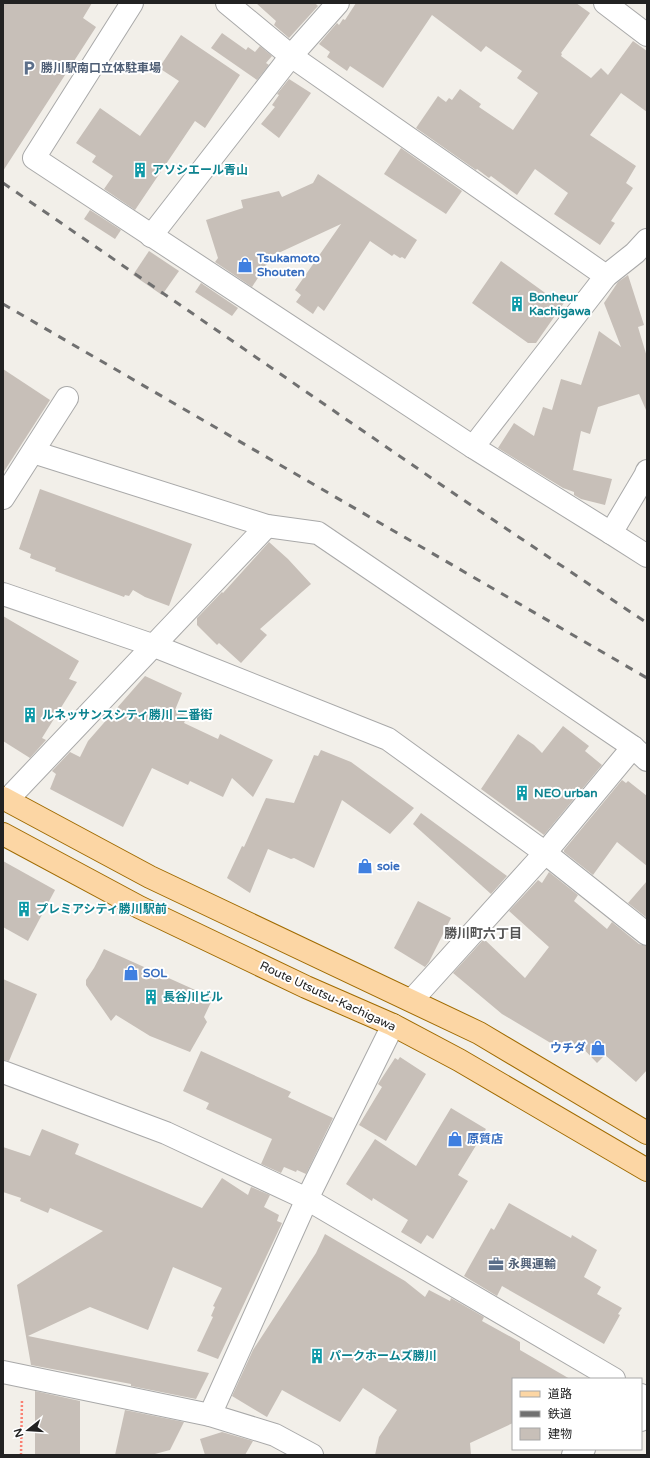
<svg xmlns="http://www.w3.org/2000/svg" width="650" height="1458" font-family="'Varela Round','Noto Sans JP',sans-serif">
	<rect width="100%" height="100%" fill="#f2efe9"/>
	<!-- building -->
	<g fill="#c7bfb8">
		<polygon points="3,3 92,3 83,18 96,27 3,171"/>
		<polygon points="256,3 315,3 318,6 289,38 274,25 276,21"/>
		<polygon points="356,3 576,3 590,13 561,53 562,54 561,56 591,78 601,68 608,75 633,41 647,51 647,112 621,93 590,135 636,166 626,183 633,188 611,221 615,223 600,245 554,214 568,193 535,169 517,195 491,176 489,178 477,169 476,170 416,128 438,96 446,102 449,98 452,100 460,89 481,104 479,107 513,130 538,93 517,78 522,71 486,46 481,52 432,15 383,88 350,66 347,71 327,57 330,52 319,44 337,23 339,25 343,19 345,20"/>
		<polygon points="222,33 246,50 248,47 255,52 260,46 272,56 266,63 269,65 257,80 211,48"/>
		<polygon points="181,35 240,75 205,128 195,121 135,210 104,189 113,176 92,162 96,156 76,143 100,108 140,136 179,81 159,68"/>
		<polygon points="289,79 311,93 279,138 261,124 275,107 272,105 279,95 277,94"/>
		<polygon points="401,148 462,191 446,214 384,174"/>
		<polygon points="318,174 417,240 405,259 402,257 400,258 394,254 392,256 370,241 324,311 318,306 313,314 296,302 301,295 295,290 341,224 272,256 252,287 215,262 218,258 206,220 243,208 241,200 279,191 282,197 313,183"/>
		<polygon points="90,210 121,230 115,239 84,219"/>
		<polygon points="149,251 179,271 162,295 133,275"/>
		<polygon points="501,261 559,303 566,300 536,343 528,343 472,303"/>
		<polygon points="628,275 644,325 638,327 647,357 647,410 646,410 639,394 598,407 590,434 581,431 573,470 612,479 605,505 581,499 574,495 574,492 563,488 498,448 514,423 534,436 543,407 552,410 561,379 581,385 599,331 621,347 604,303 618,282"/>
		<polygon points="201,283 238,308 232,316 195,292"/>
		<polygon points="3,369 50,400 3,473"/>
		<polygon points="40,489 192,544 169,606 145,597 133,590 129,596 125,595 124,597 55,571 56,568 30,558 31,554 19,549"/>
		<polygon points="269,542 288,559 311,584 260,629 267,635 241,663 219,643 217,645 197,625 197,618 222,592 223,593"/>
		<polygon points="3,616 79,661 69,679 77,682 42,738 46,740 30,758 3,741"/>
		<polygon points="145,676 182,693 175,710 187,716 184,723 218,739 220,734 273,760 253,797 232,778 223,797 190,781 188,785 152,768 123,827 50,789 56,774 52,771 70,752 80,757 88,741"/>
		<polygon points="563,726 589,746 585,751 602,765 544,835 481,789 518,734 534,745 542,753"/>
		<polygon points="321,750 351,762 414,808 390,834 342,800 314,868 294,858 291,859 268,849 250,893 227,878 242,846 244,847 266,798 294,803 314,755 318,756"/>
		<polygon points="622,780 626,783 628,781 647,796 647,866 617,842 593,875 564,852 564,850"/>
		<polygon points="421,813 507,876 491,894 413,824"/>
		<polygon points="3,861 55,890 28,941 3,927"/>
		<polygon points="549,872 578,895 574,901 607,929 612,922 639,944 647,946 647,1070 636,1082 605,1055 597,1063 577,1042 566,1052 549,1042 502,1014 453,973 484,939 525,978 549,947 509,911 538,880 542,883"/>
		<polygon points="647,881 647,918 628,903"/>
		<polygon points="418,901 451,918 429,962 425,967 394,948"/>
		<polygon points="104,949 213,998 204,1017 207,1022 190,1052 150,1036 116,1015 111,1021 86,985 86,980 94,968"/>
		<polygon points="3,979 37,994 9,1061 3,1060"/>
		<polygon points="201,1051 291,1092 288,1097 333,1118 306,1174 297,1170 296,1172 284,1167 281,1173 261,1164 272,1139 206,1109 209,1103 183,1091"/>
		<polygon points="400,1057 426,1074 386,1141 359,1125 382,1087 378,1084 395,1058 398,1060"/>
		<polygon points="451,1108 486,1129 458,1175 468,1181 433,1239 427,1235 421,1244 401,1232 408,1220 373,1198 372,1201 346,1184 375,1139 416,1166"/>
		<polygon points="42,1129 79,1144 75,1154 202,1208 222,1178 248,1195 251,1187 270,1195 264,1207 279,1215 277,1221 282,1223 218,1359 197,1351 213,1317 211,1316 215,1307 213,1306 222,1288 173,1267 148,1330 90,1307 28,1336 209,1373 196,1399 131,1386 131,1384 31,1365 17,1285 103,1231 50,1208 48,1213 20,1201 21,1198 3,1192 3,1147 30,1156"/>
		<polygon points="509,1203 571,1238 572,1235 597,1250 584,1277 601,1287 597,1294 622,1308 618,1314 620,1315 604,1344 502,1286 497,1296 464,1276 491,1228 494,1230"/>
		<polygon points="325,1234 405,1281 425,1297 429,1290 450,1301 451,1298 484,1317 482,1321 520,1342 520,1350 570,1379 513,1379 513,1423 470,1443 471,1455 375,1455 379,1437 397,1410 363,1388 340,1422 282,1390 267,1417 232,1396 253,1350 316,1253"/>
		<polygon points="35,1391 80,1401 80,1455 35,1454"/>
		<polygon points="125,1410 184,1422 170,1450 151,1455 115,1455"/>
		<polygon points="222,1432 253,1441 245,1455 205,1455 200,1439"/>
	</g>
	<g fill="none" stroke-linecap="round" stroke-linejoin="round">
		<!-- minor casing -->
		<g stroke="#a9a9a9" stroke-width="24">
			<g id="minor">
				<polyline points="132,3 34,158 473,447"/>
				<polyline points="227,3 291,56 606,276"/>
				<polyline points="605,3 647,35"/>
				<polyline points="151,236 291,56 338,3"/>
				<polyline points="647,240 635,253 606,276 473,447 611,533 647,556"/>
				<polyline points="33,452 267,526 318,533 633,747 647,760"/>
				<polyline points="3,498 67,398"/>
				<polyline points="611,533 645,476 647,471"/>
				<polyline points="3,594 152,645 388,739 544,852 647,934"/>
				<polyline points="7,800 267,526"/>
				<polyline points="412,1000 545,853 633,747"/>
				<polyline points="3,1072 166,1133 307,1199 614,1379"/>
				<polyline points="3,1372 210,1415 275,1435 312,1455"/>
				<polyline points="641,1395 647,1398"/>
				<polyline points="210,1415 307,1199 393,1025"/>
				<polyline points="641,1420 647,1417"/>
				<polyline points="573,1455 584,1449"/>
			</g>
		</g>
		<!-- major casing -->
		<g stroke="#a06b00" stroke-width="24">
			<g id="major">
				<polyline points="3,798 150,877 479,1033 647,1133"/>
				<polyline points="3,834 139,907 306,987 393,1025 459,1060 647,1170"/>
			</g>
		</g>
		<!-- path -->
		<polyline stroke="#fa8072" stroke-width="2.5" stroke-dasharray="2 2" stroke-linecap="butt" points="21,1455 22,1400"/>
		<!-- minor -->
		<use href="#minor" stroke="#fff" stroke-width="22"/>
		<!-- major -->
		<use href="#major" stroke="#fcd6a4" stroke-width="22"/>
		<!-- rail -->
		<g stroke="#707070" stroke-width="3" stroke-dasharray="8 8" stroke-linecap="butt">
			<polyline points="3,183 459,497 647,623"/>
			<polyline points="3,304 647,678"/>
		</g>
	</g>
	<!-- icons -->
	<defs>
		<g id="parking-bare" transform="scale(1.2)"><path d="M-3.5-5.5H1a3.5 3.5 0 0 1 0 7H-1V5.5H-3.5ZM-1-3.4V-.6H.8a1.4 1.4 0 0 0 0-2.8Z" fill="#5c6f8a" stroke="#fff" stroke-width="2.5" paint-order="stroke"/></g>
		<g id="building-bare" transform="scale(1.2)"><path d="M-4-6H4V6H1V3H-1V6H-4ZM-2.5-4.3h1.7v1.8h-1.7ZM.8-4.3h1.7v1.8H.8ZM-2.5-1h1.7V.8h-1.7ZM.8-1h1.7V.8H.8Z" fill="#0f9aa8" stroke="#fff" stroke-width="2.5" paint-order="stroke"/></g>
		<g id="shop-bare" transform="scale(1.2)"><path d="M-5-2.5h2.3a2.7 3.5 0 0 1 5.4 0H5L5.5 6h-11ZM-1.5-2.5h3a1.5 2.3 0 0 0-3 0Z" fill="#3f7fe0" stroke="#fff" stroke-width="2.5" paint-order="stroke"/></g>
		<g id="office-bare" transform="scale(1.2)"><path d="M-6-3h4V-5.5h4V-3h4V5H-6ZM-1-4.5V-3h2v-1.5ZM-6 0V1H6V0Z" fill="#5c6f8a" stroke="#fff" stroke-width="2.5" paint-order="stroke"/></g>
	</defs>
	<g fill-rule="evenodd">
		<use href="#parking-bare" x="29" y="68"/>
		<use href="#building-bare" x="140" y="170"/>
		<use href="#shop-bare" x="245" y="265"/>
		<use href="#building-bare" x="517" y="304"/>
		<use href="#building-bare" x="30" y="715"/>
		<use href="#building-bare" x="522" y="793"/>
		<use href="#shop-bare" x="365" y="866"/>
		<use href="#building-bare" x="24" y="909"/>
		<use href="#shop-bare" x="131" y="973"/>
		<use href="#building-bare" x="151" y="997"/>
		<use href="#shop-bare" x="598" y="1048"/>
		<use href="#shop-bare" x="455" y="1139"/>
		<use href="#office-bare" x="496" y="1264"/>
		<use href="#building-bare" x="317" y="1356"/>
	</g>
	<g text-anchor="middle" stroke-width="4" stroke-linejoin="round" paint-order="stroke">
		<!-- service labels -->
		<g font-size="12" font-weight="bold" fill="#4e5e75" stroke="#fff" text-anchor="start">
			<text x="41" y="72">勝川駅南口立体駐車場</text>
			<text x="508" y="1268">永興運輸</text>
		</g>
		<!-- culture labels -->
		<g font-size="12" font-weight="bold" fill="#0d838f" stroke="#fff" text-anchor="start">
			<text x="152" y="174">アソシエール青山</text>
			<text x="529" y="301">Bonheur<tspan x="529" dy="14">Kachigawa</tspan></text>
			<text x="42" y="719">ルネッサンスシティ勝川 二番街</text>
			<text x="534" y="797">NEO urban</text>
			<text x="36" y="913">プレミアシティ勝川駅前</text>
			<text x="163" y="1001">長谷川ビル</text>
			<text x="329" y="1360">パークホームズ勝川</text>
		</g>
		<!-- shop labels -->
		<g font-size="12" font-weight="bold" fill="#366cbe" stroke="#fff" text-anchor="start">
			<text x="257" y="262">Tsukamoto<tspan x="257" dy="14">Shouten</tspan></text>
			<text x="377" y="870">soie</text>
			<text x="143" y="977">SOL</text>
			<text x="586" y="1052" text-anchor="end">ウチダ</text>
			<text x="467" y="1143">原質店</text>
		</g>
		<!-- street labels -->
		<g font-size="12" fill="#222" stroke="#fff">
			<text transform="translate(328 996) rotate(25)" y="4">Route Utsutsu-Kachigawa</text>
		</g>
		<!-- neighbourhood labels -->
		<g font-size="13" font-weight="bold" fill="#555" stroke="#fff">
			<text x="483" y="938">勝川町六丁目</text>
		</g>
	</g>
	<!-- border -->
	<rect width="650" height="1458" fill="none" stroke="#222222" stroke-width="8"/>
	<!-- legend -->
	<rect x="512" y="1378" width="130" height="72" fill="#ffffff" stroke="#a7a7a7"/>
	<rect x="520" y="1391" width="20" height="6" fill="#fcd6a4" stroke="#a7a7a7"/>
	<text x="548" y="1398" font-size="12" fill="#222222">道路</text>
	<rect x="520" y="1411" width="20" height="6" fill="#707070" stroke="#a7a7a7"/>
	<text x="548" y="1418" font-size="12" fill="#222222">鉄道</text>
	<rect x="520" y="1428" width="20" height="12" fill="#c7bfb8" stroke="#a7a7a7"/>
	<text x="548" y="1438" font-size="12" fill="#222222">建物</text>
	<!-- north arrow -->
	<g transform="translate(28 1430) rotate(253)" stroke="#ffffff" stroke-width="3" paint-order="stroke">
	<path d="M0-3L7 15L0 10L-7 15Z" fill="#222222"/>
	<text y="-6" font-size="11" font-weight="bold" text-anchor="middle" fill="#222222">N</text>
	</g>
</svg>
